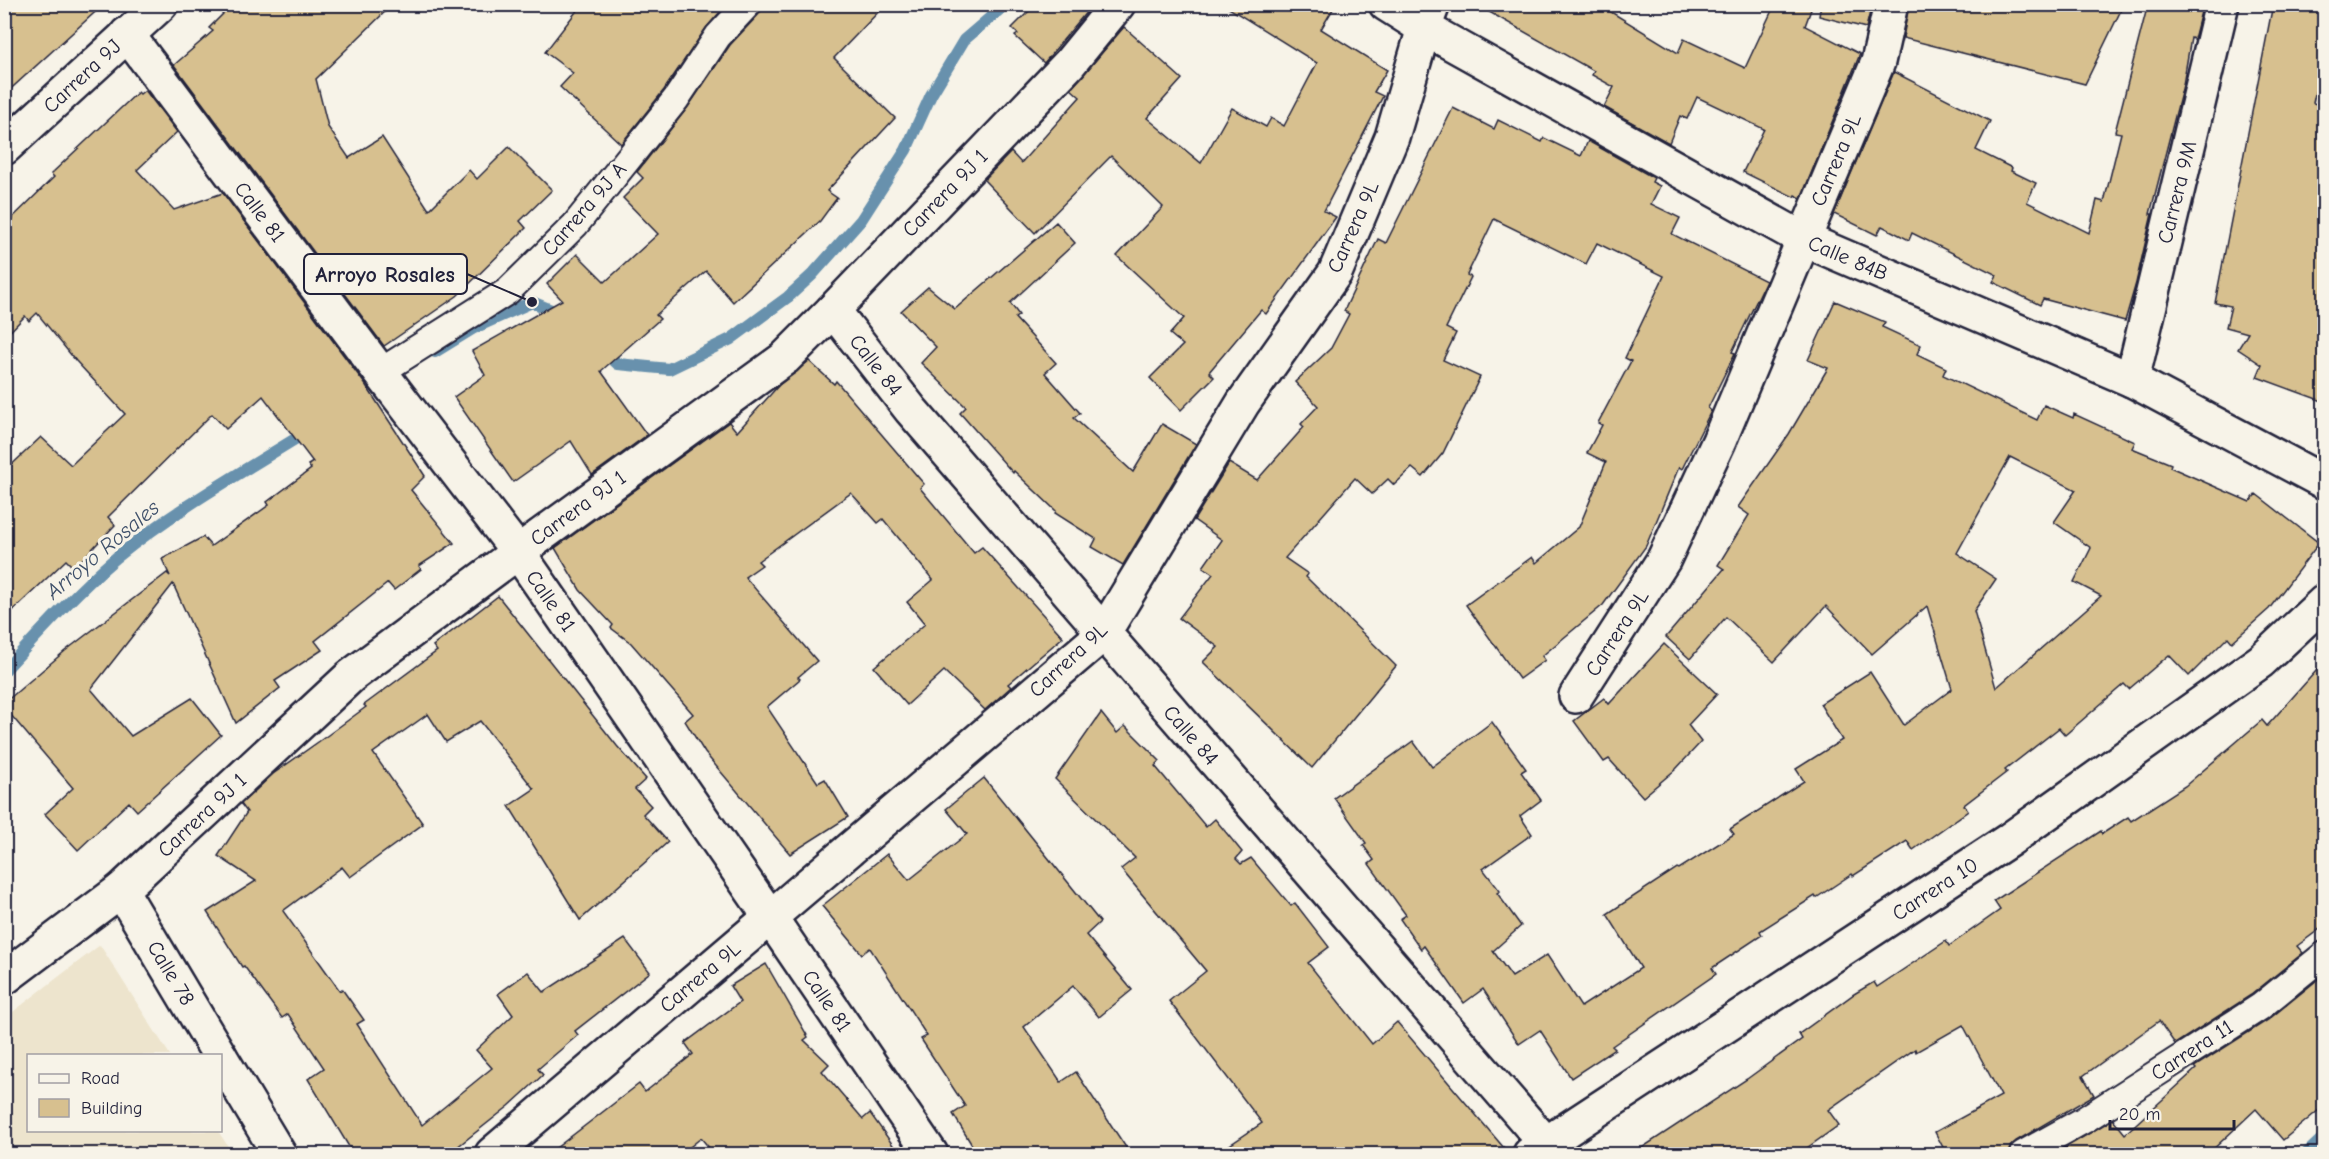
<svg xmlns="http://www.w3.org/2000/svg" width="2329" height="1159" font-family="'Comic Neue',sans-serif">
	<rect width="100%" height="100%" fill="#f7f3e8"/>
	<filter id="ink" filterUnits="userSpaceOnUse"><feTurbulence type="fractalNoise" baseFrequency=".0167" numOctaves="2"/><feDisplacementMap in="SourceGraphic" scale="12" xChannelSelector="R" yChannelSelector="G"/><feConvolveMatrix kernelMatrix="1 2 1 2 8 2 1 2 1" color-interpolation-filters="sRGB"/></filter>
	<g filter="url(#ink)">
		<!-- built -->
		<polygon fill="#ede4cd" points="100,945 170,1055 28,1056 28,1130 218,1131 233,1154 5,1154 5,1018"/>
		<g fill="none" stroke-linecap="round" stroke-linejoin="round">
			<!-- stream -->
			<g stroke="#6891ad" stroke-width="12">
				<polyline points="602,349 618,364 669,369 731,339 788,297 812,275 861,220 906,150 931,95 964,40 1006,4"/>
				<polyline points="435,352 474,328 532,302 561,314"/>
				<path d="M4 671C41 631 76 592 117 557 176 509 244 471 308 431"/>
				<polyline points="2306,1154 2324,1137"/>
			</g>
		</g>
		<!-- building -->
		<g fill="#d7c08f" stroke="#22223b" stroke-width="1.5" fill-rule="evenodd">
			<polygon points="4,4 104,4 4,95"/>
			<polygon points="233,4 393,4 316,79 328,127 349,158 382,137 429,210 469,170 477,179 509,147 552,190 520,221 526,228 457,296 384,346 174,65 213,31 209,28"/>
			<polygon points="582,4 727,4 706,28 664,90 621,144 560,87 573,73 545,52"/>
			<polygon points="763,4 886,4 834,58 895,118 827,191 837,198 820,221 733,302 706,271 656,315 660,319 601,371 647,435 592,475 571,441 513,482 454,397 485,375 472,351 562,300 547,284 577,254 605,282 658,234 623,198 643,178 637,172 688,107 730,45 759,14"/>
			<polygon points="1036,4 1093,4 1044,63 1015,36 1018,34 1012,28"/>
			<polygon points="1228,4 1281,4 1288,9 1290,4 1336,4 1321,29 1387,70 1374,92 1383,96 1324,211 1336,217 1266,314 1261,310 1209,372 1214,377 1181,410 1150,378 1183,345 1170,334 1184,318 1117,256 1163,207 1111,156 1035,233 984,180 1011,152 1021,163 1080,97 1071,89 1124,27 1182,79 1147,118 1201,163 1232,108 1266,127 1271,118 1284,126 1317,63 1227,7"/>
			<polygon points="1475,4 1598,4 1678,53 1684,39 1745,68 1775,4 1813,4 1805,26 1860,54 1801,198 1795,195 1794,197 1743,172 1764,129 1697,97 1687,119 1680,116 1669,143 1604,107 1614,87 1592,75 1594,71"/>
			<polygon points="1821,4 1872,4 1866,28 1819,16"/>
			<polygon points="1909,4 2124,4 2085,84 1903,38"/>
			<polygon points="2148,4 2203,4 2194,39 2191,38 2183,85 2150,214 2152,214 2136,283 2125,321 2043,299 2040,305 1993,282 1997,275 1912,233 1909,240 1882,226 1877,235 1834,214 1894,72 1990,121 1976,150 2012,168 2011,171 2036,183 2027,202 2089,233 2097,200 2104,202 2121,133 2115,132"/>
			<polygon points="2273,4 2325,4 2325,48 2313,103 2325,106 2325,402 2257,377 2262,365 2238,349 2248,333 2226,327 2231,306 2215,303"/>
			<polygon points="145,90 177,132 137,170 174,210 223,193 365,384 425,476 411,490 454,543 419,566 421,569 394,590 388,583 315,641 322,650 275,681 280,688 236,723 173,584 91,689 131,736 192,698 221,735 137,811 129,802 78,850 45,814 73,788 4,707 4,703 65,651 167,573 170,576 162,559 203,537 211,546 269,505 267,502 311,469 308,465 313,462 263,396 226,429 212,414 108,517 115,525 74,568 66,560 4,619 4,472 41,437 71,465 125,414 76,361 37,313 29,321 25,316 4,338 4,226 54,177 51,174 138,92 140,94"/>
			<polygon points="1453,108 1494,129 1498,120 1542,142 1544,138 1581,156 1588,141 1654,178 1652,182 1660,186 1651,204 1680,218 1672,234 1766,281 1732,352 1735,353 1708,408 1711,411 1682,469 1679,467 1646,546 1603,605 1542,656 1545,660 1519,679 1466,605 1532,557 1536,563 1579,527 1606,462 1587,453 1602,425 1598,423 1631,361 1625,358 1664,276 1597,243 1586,264 1494,219 1467,275 1471,277 1446,328 1456,333 1443,360 1480,377 1443,453 1423,477 1412,468 1394,485 1388,479 1372,494 1355,478 1285,558 1308,574 1306,577 1396,666 1312,768 1203,662 1218,647 1179,618 1213,574 1203,567 1222,540 1194,520 1229,463 1257,480 1304,427 1301,424 1318,406 1295,382 1331,348 1349,314 1344,311 1378,239 1386,243"/>
			<polygon points="1056,222 1075,243 1010,303 1019,315 1015,318 1056,363 1045,373 1080,413 1074,418 1133,472 1162,424 1196,444 1123,565 1092,547 1096,539 1055,513 1056,511 1014,471 1013,473 960,413 966,407 921,363 936,347 901,311 928,287 955,309"/>
			<path d="M1835 301 1885 322 1882 327 1921 345 1917 354 1946 368 1943 375 2037 420 2044 405 2073 418 2074 414 2135 442 2132 448 2171 464 2170 467 2250 502 2256 494 2319 543 2269 609 2232 642 2228 637 2189 676 2169 655 2129 689 2124 684 2065 735 2059 728 2005 770 2007 772 1964 805 1968 811 1913 850 1907 841 1853 876 1852 874 1816 898 1815 896 1760 931 1762 935 1712 968 1716 974 1612 1046 1615 1049 1571 1078 1540 1030 1519 1044 1483 989 1464 1003 1424 946 1421 949 1400 919 1406 915 1369 864 1374 860 1363 845 1366 843 1334 798 1413 741 1432 767 1492 722 1526 769 1521 772 1541 800 1520 816 1532 834 1483 869 1500 891 1497 893 1521 926 1493 951 1512 977 1547 955 1581 1007 1641 968 1607 914 1677 868 1679 869 1734 834 1730 829 1804 781 1796 769 1842 740 1820 704 1870 672 1904 725 1952 689 1927 606 1872 654 1826 606 1774 662 1726 617 1690 659 1666 637 1724 569 1718 565 1749 515 1738 507 1789 434 1828 368 1808 360ZM2010 457 2076 490 2054 522 2091 548 2074 582 2101 596 1996 688 1974 611 1996 579 1957 553Z"/>
			<polygon points="809,361 834,384 836,381 924,484 920,488 974,553 982,547 1063,637 1008,684 1011,687 985,710 944,671 907,705 874,667 925,624 907,602 933,580 883,519 878,523 851,493 758,561 762,565 745,577 817,661 798,677 800,679 767,707 818,783 825,779 848,817 790,854 705,753 685,721 693,714 631,643 611,628 613,625 580,590 555,548 729,422 737,432 779,385"/>
			<polygon points="498,596 617,746 646,779 635,789 651,806 643,814 668,842 580,920 509,806 534,789 480,721 446,742 428,714 373,753 423,824 350,877 342,867 283,911 340,991 342,989 364,1020 357,1024 422,1125 492,1068 476,1050 513,1015 498,994 528,972 544,992 625,939 650,972 575,1031 578,1035 538,1069 543,1075 509,1106 447,1155 354,1155 308,1079 324,1068 288,1014 282,1018 244,966 242,967 207,912 256,881 218,856 247,812 241,804 273,774 328,735 366,707 364,705 437,651 433,646"/>
			<polygon points="1664,644 1717,694 1688,725 1701,742 1676,769 1643,797 1609,759 1604,762 1574,721 1604,698 1609,704"/>
			<polygon points="2325,661 2325,925 2297,946 2303,953 2251,995 2175,1044 2159,1021 2083,1076 2094,1095 2016,1141 2010,1147 2008,1155 1947,1155 1935,1132 2001,1096 1963,1025 1916,1052 1915,1049 1828,1110 1839,1125 1797,1155 1631,1155 1747,1079 1802,1039 1799,1034 1854,994 1874,982 1877,987 1946,941 1949,946 2000,910 1994,901 2101,831 2102,834 2128,817 2131,821 2185,786 2262,720 2267,726"/>
			<polygon points="1101,713 1117,733 1125,726 1160,761 1155,766 1206,827 1215,819 1242,852 1236,859 1241,864 1251,858 1291,906 1295,903 1329,947 1308,963 1372,1044 1397,1022 1510,1155 1215,1155 1262,1123 1169,1001 1206,971 1121,869 1135,858 1055,779"/>
			<polygon points="984,778 1100,922 1086,935 1132,990 1099,1017 1073,986 1024,1027 1061,1082 1076,1072 1131,1155 978,1155 953,1114 965,1106 921,1039 927,1036 870,948 862,954 822,906 887,854 909,880 967,834 946,809"/>
			<polygon points="766,964 808,1037 804,1040 829,1064 822,1071 863,1119 870,1113 900,1155 715,1155 701,1138 680,1155 547,1155 639,1084 645,1092 693,1054 685,1043 740,1002 730,986"/>
			<polygon points="2322,976 2325,978 2325,1105 2283,1140 2256,1109 2207,1155 2053,1155 2113,1119 2125,1134 2196,1069 2194,1067 2268,1020"/>
		</g>
		<g fill="none" stroke-linecap="round" stroke-linejoin="round">
			<!-- service casing -->
			<g stroke="#22223b" stroke-width="30">
				<g id="service">
					<polyline points="380,372 508,291 575,225 676,99 718,36 748,4"/>
					<polyline points="2023,1154 2084,1120 2260,1007 2324,955"/>
				</g>
			</g>
			<!-- minor casing -->
			<g stroke="#22223b" stroke-width="38">
				<g id="minor">
					<polyline points="1386,4 1424,28 1803,239 2132,380 2324,482"/>
					<polyline points="127,34 380,372 518,552 770,917 931,1154"/>
					<polyline points="4,148 161,4"/>
					<polyline points="833,310 911,410 1555,1154"/>
					<polyline points="2132,380 2222,4"/>
					<polyline points="1576,696 1664,559 1719,441 1878,62 1891,4"/>
					<polyline points="121,890 220,1056"/>
					<polyline points="4,978 121,890 351,676 518,552 785,358 833,310 1069,64 1118,4"/>
					<polyline points="220,1056 279,1154"/>
					<polyline points="492,1154 1103,634 1243,403 1335,273 1392,137 1424,28 1433,4"/>
					<polyline points="1530,1154 2009,840 2261,661 2324,602"/>
				</g>
			</g>
			<!-- service -->
			<use href="#service" stroke="#f7f3e8" stroke-width="26"/>
			<!-- minor -->
			<use href="#minor" stroke="#f7f3e8" stroke-width="33"/>
		</g>
	</g>
	<g text-anchor="middle" stroke-width="6" stroke-linejoin="round" paint-order="stroke">
		<!-- street labels -->
		<g font-size="21" fill="#22223b" stroke="#f7f3e8">
			<text transform="translate(82 76) rotate(-43)" y="7">Carrera 9J</text>
			<text transform="translate(1836 160) rotate(-67)" y="7">Carrera 9L</text>
			<text transform="translate(2177 192) rotate(-76)" y="7">Carrera 9M</text>
			<text transform="translate(945 193) rotate(-46)" y="7">Carrera 9J 1</text>
			<text transform="translate(584 209) rotate(-49)" y="7">Carrera 9J A</text>
			<text transform="translate(260 212) rotate(53)" y="7">Calle 81</text>
			<text transform="translate(1353 227) rotate(-66)" y="7">Carrera 9L</text>
			<text transform="translate(1848 258) rotate(23)" y="7">Calle 84B</text>
			<text transform="translate(876 365) rotate(52)" y="7">Calle 84</text>
			<text transform="translate(578 508) rotate(-36)" y="7">Carrera 9J 1</text>
			<text transform="translate(551 601) rotate(55)" y="7">Calle 81</text>
			<text transform="translate(1617 633) rotate(-57)" y="7">Carrera 9L</text>
			<text transform="translate(1068 660) rotate(-43)" y="7">Carrera 9L</text>
			<text transform="translate(1191 735) rotate(49)" y="7">Calle 84</text>
			<text transform="translate(202 815) rotate(-43)" y="7">Carrera 9J 1</text>
			<text transform="translate(1935 889) rotate(-33)" y="7">Carrera 10</text>
			<text transform="translate(171 973) rotate(59)" y="7">Calle 78</text>
			<text transform="translate(700 977) rotate(-40)" y="7">Carrera 9L</text>
			<text transform="translate(827 1001) rotate(56)" y="7">Calle 81</text>
			<text transform="translate(2192 1050) rotate(-33)" y="7">Carrera 11</text>
		</g>
		<!-- water labels -->
		<g font-size="22" font-style="italic" fill="#3f506a" stroke="#f7f3e8">
			<text transform="translate(102 549) rotate(-40)" y="8">Arroyo Rosales</text>
		</g>
	</g>
	<!-- callouts -->
	<path fill="none" stroke="#22223b" stroke-width="2" d="M532 302L467 274"/>
	<circle fill="#22223b" stroke="#f7f3e8" stroke-width="2" cx="532" cy="302" r="6"/>
	<rect fill="#f7f3e8" stroke="#22223b" stroke-width="2" x="304" y="254" width="163" height="40" rx="6"/>
	<g font-size="22" text-anchor="middle" font-weight="bold" fill="#22223b">
		<text x="385" y="282">Arroyo Rosales</text>
	</g>
	<!-- margin -->
	<rect width="2329" height="1159" fill="none" stroke="#f7f3e8" stroke-width="24"/>
	<rect x="12" y="12" width="2305" height="1135" fill="none" stroke="#22223b" stroke-width="2" filter="url(#ink)"/>
	<!-- legend -->
	<rect x="27" y="1054" width="195" height="78" fill="#f7f3e8" stroke="#a29fa3" stroke-width="1.5"/>
	<rect x="39" y="1074" width="30" height="9" fill="#f7f3e8" stroke="#a29fa3" stroke-width="1.5"/>
	<text x="81" y="1084" font-size="18" fill="#22223b">Road</text>
	<rect x="39" y="1099" width="30" height="18" fill="#d7c08f" stroke="#a29fa3" stroke-width="1.5"/>
	<text x="81" y="1114" font-size="18" fill="#22223b">Building</text>
	<!-- scale -->
	<path d="M2110 1120v9h124v-9" fill="none" stroke="#22223b" stroke-width="3"/>
	<text x="2119" y="1120" font-size="18" fill="#22223b" stroke="#f7f3e8" stroke-width="4.5" paint-order="stroke">20 m</text>
</svg>
